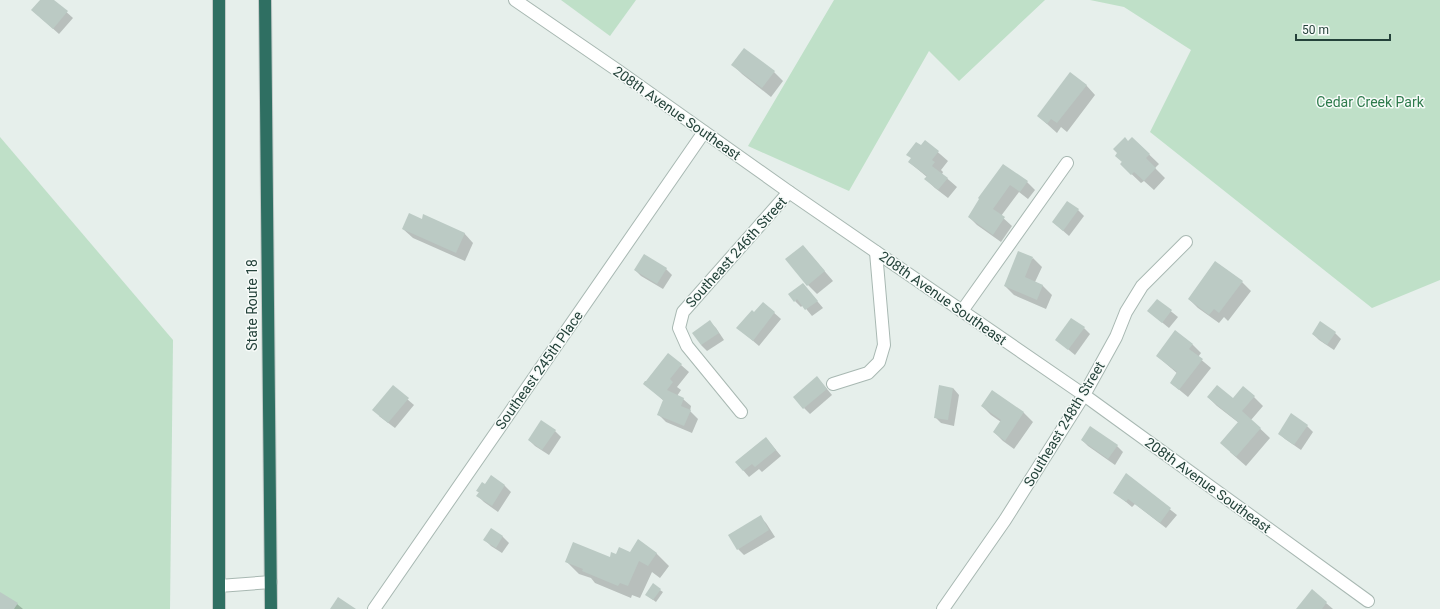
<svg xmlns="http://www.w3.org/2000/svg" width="1440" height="609" font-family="Roboto,sans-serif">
	<rect width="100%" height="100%" fill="#e6efeb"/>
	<!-- green -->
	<g fill="#bfe0c8">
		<polygon points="561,0 636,0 610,36"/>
		<polygon points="834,0 1045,0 959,81 929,51 849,191 748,146"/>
		<polygon points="1090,0 1440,0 1440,280 1372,308 1150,132 1191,50 1124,7"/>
		<polygon points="0,137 173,340 170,609 0,609"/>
	</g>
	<!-- shadow -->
	<g fill="#0003">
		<polygon points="41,0 53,0 73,18 59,34 32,10"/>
		<polygon points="733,65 774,72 783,81 771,97 742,74"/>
		<polygon points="1086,85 1095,95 1067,132 1061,127 1057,133 1038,116"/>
		<polygon points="1132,138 1159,164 1155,168 1165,178 1154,190 1144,181 1141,183 1121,164"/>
		<polygon points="925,141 948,161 941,170 943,172 942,174 957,187 948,198 935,188 926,179 927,177 909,162"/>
		<polygon points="1003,165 1027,182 1035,190 1028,199 1019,192 1001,216 1012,226 1001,242 977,225 969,217"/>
		<polygon points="1078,210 1084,216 1069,236 1053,222"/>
		<polygon points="403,229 464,233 473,243 465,261 413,238"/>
		<polygon points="803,246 833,281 817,294 808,285"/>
		<polygon points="1033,258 1042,267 1035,282 1043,286 1052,295 1046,309 1014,295 1005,286"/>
		<polygon points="666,269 672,275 663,289 641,276 635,270"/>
		<polygon points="1242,282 1251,291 1228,321 1224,317 1219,323 1198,308 1189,299"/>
		<polygon points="803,284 823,308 812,316 803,305 801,307 795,301"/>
		<polygon points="1157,300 1178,317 1169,328 1148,311"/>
		<polygon points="763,303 781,319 759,346 738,328 754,313"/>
		<polygon points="710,322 716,328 724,340 707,351 701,345"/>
		<polygon points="1084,328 1090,334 1075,355 1057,340"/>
		<polygon points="1176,332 1193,345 1201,353 1198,357 1211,368 1188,397 1171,383 1178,374 1157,356"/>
		<polygon points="1335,333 1341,339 1334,350 1319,340 1313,334"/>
		<polygon points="681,365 689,372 677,387 681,390 677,396 683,399 691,406 690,411 698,419 692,433 666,422 658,414 664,401 644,383"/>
		<polygon points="817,377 832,395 810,414 804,408"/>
		<polygon points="393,387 414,405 395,428 379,416"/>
		<polygon points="953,388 959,395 954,426 941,423 935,417"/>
		<polygon points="992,391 1024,413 1033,422 1014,449 1003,441 994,432 1001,422 991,415 982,406"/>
		<polygon points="1208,397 1233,399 1254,397 1263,406 1251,420 1270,438 1246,466 1230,452 1239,423 1217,406"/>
		<polygon points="1307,426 1313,432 1301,450 1285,439 1279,433"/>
		<polygon points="555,431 561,437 549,455 535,446 529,440"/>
		<polygon points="766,438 781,456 762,472 759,469 749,477 736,462"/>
		<polygon points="1082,440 1117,446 1123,452 1115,465 1088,446"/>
		<polygon points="1127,475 1177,515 1166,528 1135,504 1132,507 1114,492"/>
		<polygon points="491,477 505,486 511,492 498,512 484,502 478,496 480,493 477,491 485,485"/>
		<polygon points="760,517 766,523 775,537 744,555 738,549"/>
		<polygon points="491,530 503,537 509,543 502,553 491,546 485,540"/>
		<polygon points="630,553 656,553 669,566 660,578 652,572 640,598 632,595 631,598 595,583 591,578 579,574 566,561 610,558"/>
		<polygon points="660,590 663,592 656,602 649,597"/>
		<polygon points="0,593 17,604 23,609 0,609"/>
		<polygon points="1326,603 1333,609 1297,609"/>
	</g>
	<!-- building -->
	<g fill="#bbcac4">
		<polygon points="40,0 54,0 68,11 53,29 31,10"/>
		<polygon points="744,48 775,71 762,88 731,65"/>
		<polygon points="1070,72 1087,85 1057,123 1051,119 1047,124 1037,116"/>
		<polygon points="1125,137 1128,141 1132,137 1150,154 1146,158 1156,168 1144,181 1134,172 1131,175 1120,164 1122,162 1115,156 1117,153 1113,149"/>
		<polygon points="925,140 939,151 932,160 935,162 932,166 948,178 938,190 924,179 927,176 908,162 911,158 906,155 916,142 921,145"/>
		<polygon points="1003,164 1028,181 1020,192 1010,185 993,209 1005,217 993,235 968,217 979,199 978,198"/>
		<polygon points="1067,201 1079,209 1063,231 1052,222"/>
		<polygon points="409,213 422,219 423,214 465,233 456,253 402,229"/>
		<polygon points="803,245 825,271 807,286 785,259"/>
		<polygon points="1018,251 1033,257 1025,277 1043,285 1037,300 1004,286"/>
		<polygon points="644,254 667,268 657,284 634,270"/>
		<polygon points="1215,261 1243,281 1219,313 1214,309 1209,315 1188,299"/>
		<polygon points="803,283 818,301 805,310 797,299 794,302 788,294"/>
		<polygon points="1157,299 1172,310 1162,323 1147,311"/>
		<polygon points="763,302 775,312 753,341 736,328 752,310 754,312"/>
		<polygon points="1071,318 1085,327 1068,350 1055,340"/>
		<polygon points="710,320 719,333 701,345 692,333"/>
		<polygon points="1320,321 1336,332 1327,345 1312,334"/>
		<polygon points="1175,330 1193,344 1189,349 1203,359 1179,390 1170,383 1177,372 1156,356"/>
		<polygon points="668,353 682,364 670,379 673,382 667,390 684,398 681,406 691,410 684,426 657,415 663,400 643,384 645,381 646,381"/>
		<polygon points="817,376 827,389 803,409 793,397"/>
		<polygon points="393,385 409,398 388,423 372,410"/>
		<polygon points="939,385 953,388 948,420 934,418"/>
		<polygon points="1217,385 1233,398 1243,386 1255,396 1242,411 1261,428 1236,457 1220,443 1238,422 1207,397"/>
		<polygon points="992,390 1024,412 1005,441 993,432 1001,420 981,406"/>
		<polygon points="1291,413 1308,425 1294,445 1278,434"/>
		<polygon points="541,420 556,430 542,450 528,440"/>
		<polygon points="1090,426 1118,445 1108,459 1081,440"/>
		<polygon points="766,437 776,450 755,467 752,464 743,471 735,462"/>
		<polygon points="1126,473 1171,508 1160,523 1128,499 1126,502 1113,493"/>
		<polygon points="491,475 505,485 492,506 476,496 479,492 476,491 482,482 485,484"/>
		<polygon points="761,515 769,530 737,550 728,535"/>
		<polygon points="491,528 503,536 496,548 483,540"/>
		<polygon points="638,539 657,553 648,566 639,561 628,586 620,583 618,586 582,571 583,569 565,562 573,542 610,557 611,552 616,554 619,547 630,552"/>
		<polygon points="653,583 661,589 653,600 645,595"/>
		<polygon points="1312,589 1327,602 1322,609 1296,609"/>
		<polygon points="0,592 18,603 14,609 0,609"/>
		<polygon points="338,597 356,609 330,609"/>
	</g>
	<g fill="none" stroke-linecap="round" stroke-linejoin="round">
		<!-- minor casing -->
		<g stroke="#a8b8b2" stroke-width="14">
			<g id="minor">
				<polyline points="515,0 617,70 789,192 1084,395 1368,601"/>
				<polyline points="962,311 1067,163"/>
				<polyline points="833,384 868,373 879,362 884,345 876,252"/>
				<polyline points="741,412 687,346 679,328 683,312 789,192"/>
				<polyline points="219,586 271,582"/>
				<polyline points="374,609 704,132"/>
				<polyline points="943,609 1005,520 1084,395 1116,337 1126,312 1142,286 1186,242"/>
			</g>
		</g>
		<!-- highway casing -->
		<g stroke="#c2cac8" stroke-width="14">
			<g id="highway">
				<polyline points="219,0 219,609"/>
				<polyline points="265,0 271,609"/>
			</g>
		</g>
		<!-- minor -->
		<use href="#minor" stroke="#fff" stroke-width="12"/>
		<!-- highway -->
		<use href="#highway" stroke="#2f6f62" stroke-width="12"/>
	</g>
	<g text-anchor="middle" stroke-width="3" stroke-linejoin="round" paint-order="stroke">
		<!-- park labels -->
		<g font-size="14" fill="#2d7a4b" stroke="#f7fbf9">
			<text x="1370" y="107">Cedar Creek Park</text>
		</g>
		<!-- street labels -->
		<g font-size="14" fill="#24423a" stroke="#f7fbf9">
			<text transform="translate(677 113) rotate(35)" y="5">208th Avenue Southeast</text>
			<text transform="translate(736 252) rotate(-48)" y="5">Southeast 246th Street</text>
			<text transform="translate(943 298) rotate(35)" y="5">208th Avenue Southeast</text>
			<text transform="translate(252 305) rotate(-90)" y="5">State Route 18</text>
			<text transform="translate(539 370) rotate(-55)" y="5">Southeast 245th Place</text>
			<text transform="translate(1064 424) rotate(-59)" y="5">Southeast 248th Street</text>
			<text transform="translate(1208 485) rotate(36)" y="5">208th Avenue Southeast</text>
		</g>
	</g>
	<!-- scale -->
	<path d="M1296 34v6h94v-6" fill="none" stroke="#24423a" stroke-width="2"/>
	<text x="1302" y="34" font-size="12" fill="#24423a" stroke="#f7fbf9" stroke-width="3" paint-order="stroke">50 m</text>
</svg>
